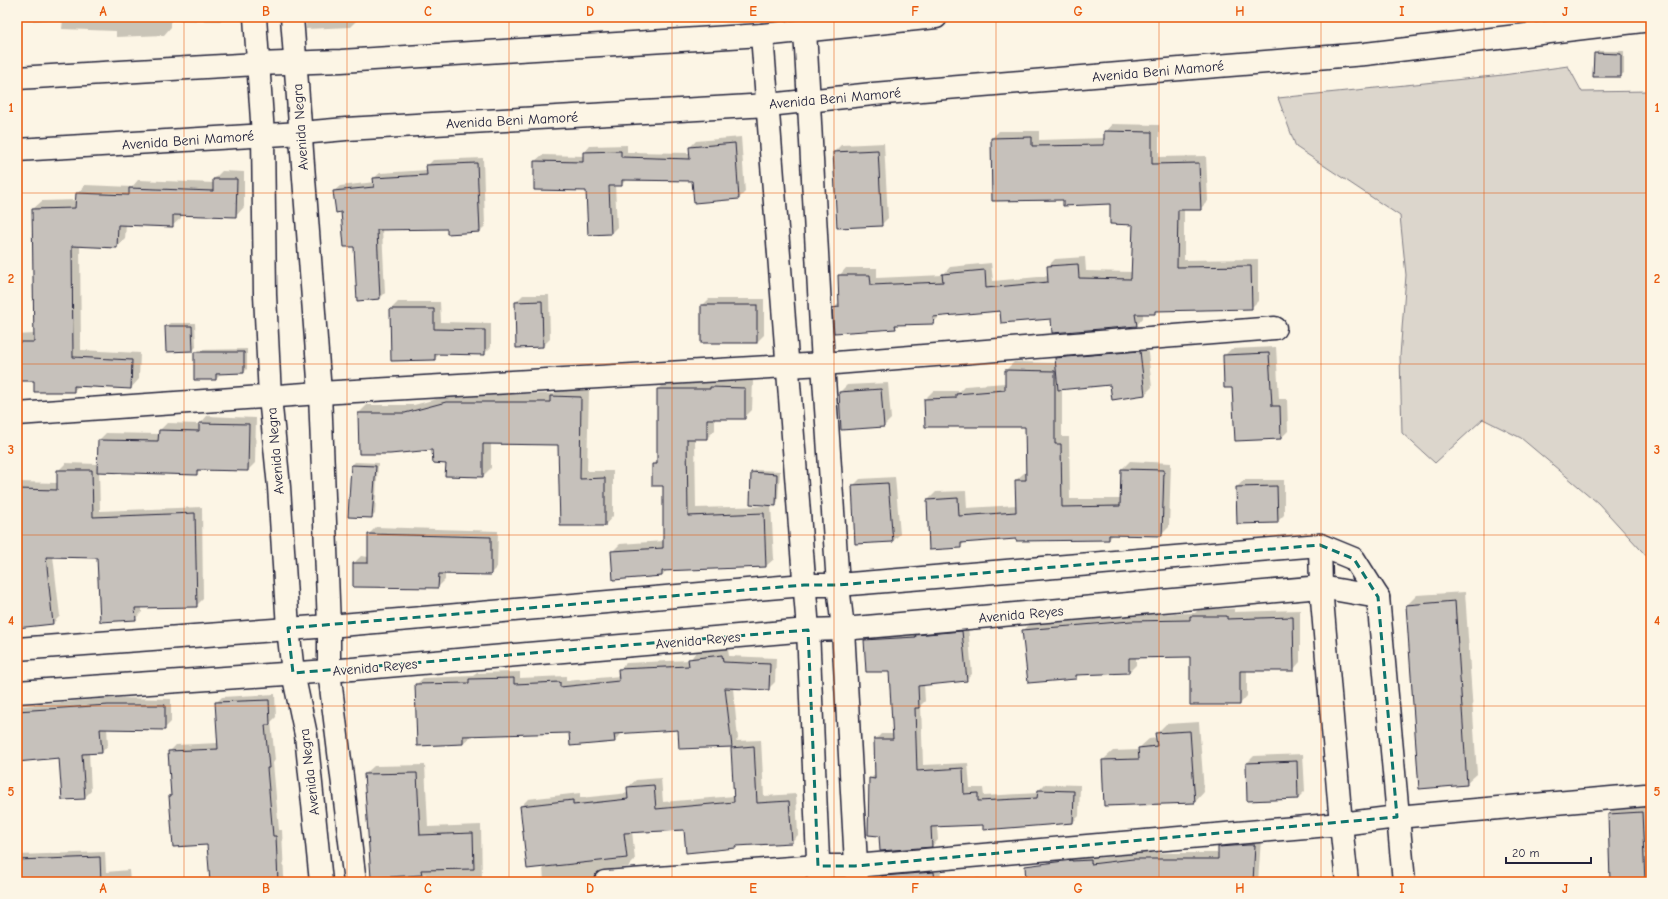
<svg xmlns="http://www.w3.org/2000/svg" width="1668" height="899" font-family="'Comic Neue',sans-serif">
	<rect width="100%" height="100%" fill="#fcf5e5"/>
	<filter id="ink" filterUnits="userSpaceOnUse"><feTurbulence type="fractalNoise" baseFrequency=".025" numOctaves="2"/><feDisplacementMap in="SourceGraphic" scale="8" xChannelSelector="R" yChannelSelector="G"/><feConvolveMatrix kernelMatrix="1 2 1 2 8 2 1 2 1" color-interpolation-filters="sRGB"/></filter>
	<g filter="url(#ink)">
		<!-- green -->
		<polygon fill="#dcd6cc" stroke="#7f7c84" points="1568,66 1582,92 1651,91 1651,561 1598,503 1521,438 1483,419 1435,463 1402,433 1400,356 1406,275 1400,216 1296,147 1278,98 1503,75"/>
		<!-- shadow -->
		<g fill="#0003">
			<polygon points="17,17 224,17 220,21 171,20 171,27 164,35 116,37 116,31 62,29 63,19 24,21 23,19 17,19"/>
			<polygon points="306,17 360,17 350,27 306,29"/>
			<polygon points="1598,51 1624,51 1624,73 1620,76 1595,54"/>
			<polygon points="1112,124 1159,125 1159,157 1206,156 1208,201 1200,209 1184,209 1184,260 1258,259 1258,301 1251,308 1157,310 1154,313 1143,313 1143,318 1136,326 1052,318 1001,310 940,316 933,323 899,324 895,328 834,308 840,302 839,276 846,268 877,268 877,278 943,275 950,267 991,263 993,281 1049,276 1048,266 1055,259 1085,257 1086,271 1132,272 1134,224 1111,203 1064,199 992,138 999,131 1039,131 1039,140 1105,138 1105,132"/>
			<polygon points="741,137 745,192 739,198 693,180 627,179 621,185 615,185 617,227 611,233 589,234 587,190 535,189 535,161 542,155 584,156 584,153 590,146 627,145 627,152 691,153 690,147 696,141"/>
			<polygon points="884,143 888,218 881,225 834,152 841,145"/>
			<polygon points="483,158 485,226 480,231 448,228 382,229 385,293 380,298 355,245 334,191 340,186 375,182 374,178 380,173 428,170 427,166 433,160"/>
			<polygon points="222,171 244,172 244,207 236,216 181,214 181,218 172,226 126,224 125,239 117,247 80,246 81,350 140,353 139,379 131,388 79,386 73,391 35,380 17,380 17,335 34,334 33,209 42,201 77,200 77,194 85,185 132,187 138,180 214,183 214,179"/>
			<polygon points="523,295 549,295 550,339 543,346 516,302"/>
			<polygon points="709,299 764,299 764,335 757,342 702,306"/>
			<polygon points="398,302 440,302 441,322 491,323 491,347 484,354 441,353 434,359 391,309"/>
			<polygon points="170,323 195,323 196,347 193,350 166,326"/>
			<polygon points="1147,345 1152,387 1145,394 1112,398 1111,384 1062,389 1062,437 1069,437 1070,499 1121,499 1122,469 1130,461 1171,463 1169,527 1161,535 1114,534 1109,539 1017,538 966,541 960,547 928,500 936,492 966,491 967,508 1017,505 1016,480 1024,473 1027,472 1026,426 925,399 933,391 960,391 965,386 1006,383 1006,370 1014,362 1056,363 1056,358 1063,351"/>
			<polygon points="1276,347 1279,399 1287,399 1288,431 1281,438 1233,387 1224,356 1231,349"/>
			<polygon points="247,349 247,369 244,372 219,373 219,376 216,379 195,353 199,350"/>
			<polygon points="719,380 753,380 752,410 744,418 715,418 715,430 707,438 695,438 696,508 769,506 752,473 756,470 780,471 778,501 775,505 771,505 774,559 766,566 668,569 662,575 614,579 612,552 620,544 664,541 664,485 653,465 658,460 658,389 666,381 717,382"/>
			<polygon points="888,383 891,419 884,426 840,392 847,385"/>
			<polygon points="559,388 589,389 587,471 613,471 613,516 605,525 561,525 559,444 491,443 491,468 483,476 447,463 433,449 359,413 367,405 414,405 455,394 554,394"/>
			<polygon points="207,416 256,418 255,463 248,470 201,469 196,474 99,471 100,511 202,507 203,599 196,606 142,607 142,612 135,619 98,557 53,556 60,616 53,623 17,627 17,482 58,483 58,471 66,463 98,464 99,440 106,433 159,434 160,430 167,423 200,424"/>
			<polygon points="355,462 378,463 375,514 372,517 352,465"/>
			<polygon points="895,477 900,534 893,541 853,486 860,479"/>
			<polygon points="1244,480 1284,480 1284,515 1277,522 1237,487"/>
			<polygon points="376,527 498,531 497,567 490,574 445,573 445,580 438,587 354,563 361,556 369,557 369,534"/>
			<polygon points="1465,592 1477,774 1466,784 1407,605 1417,595"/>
			<polygon points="1199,609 1234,609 1234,612 1300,610 1300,662 1293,670 1247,670 1247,696 1240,704 1191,656 1136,657 1136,665 1129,672 1079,674 1076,678 1023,631 1031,623 1139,614 1195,613"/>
			<polygon points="968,626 972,674 966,680 924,684 925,701 921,705 923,765 968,763 970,788 983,788 984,796 1039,793 1039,790 1045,784 1080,785 1079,816 1073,822 937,826 938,840 932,846 880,835 870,779 875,774 875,740 881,734 893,734 890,670 865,640 871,634"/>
			<polygon points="728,649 729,656 776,658 775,682 768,689 733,688 738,739 736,741 761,740 764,796 796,794 798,835 791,842 738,844 735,847 685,829 632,831 635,860 628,867 600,870 599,875 602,882 544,882 543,866 521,806 528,799 580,793 580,798 629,793 628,787 636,780 661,778 663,802 734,796 732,748 734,746 680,748 679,729 621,732 621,734 615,741 570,732 470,734 470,737 463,743 416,685 423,678 473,676 477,673 520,672 520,678 566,676 566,681 620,676 619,670 626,663 690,660 696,652"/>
			<polygon points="275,694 276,717 271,722 275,760 273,763 279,830 282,830 284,877 279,882 211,882 208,844 172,795 169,752 176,745 218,743 216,703 222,697"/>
			<polygon points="115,698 171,699 171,722 164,729 107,728 108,745 102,752 89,752 91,791 84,798 60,757 17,760 17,706"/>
			<polygon points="1199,722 1204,792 1195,802 1103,760 1113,751 1139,750 1139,748 1149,739 1157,738 1156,734 1166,724"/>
			<polygon points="1303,754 1305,791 1298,798 1247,763 1254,756"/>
			<polygon points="425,765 428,827 481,825 482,882 426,882 426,874 372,877 365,774 374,766"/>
			<polygon points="1650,804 1651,882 1611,882 1609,814 1617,805"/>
			<polygon points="1261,839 1258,882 1050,882 1048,862 1054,856 1097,852 1098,858 1140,853 1219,853 1219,848 1226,841"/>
			<polygon points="105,852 106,872 129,870 130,882 17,882 17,855"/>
			<polygon points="940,865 941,878 980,878 980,882 883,882 883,877 889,870"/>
		</g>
		<!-- building -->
		<g fill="#c6c1bb" stroke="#22223b">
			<polygon points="1594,53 1621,54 1621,77 1593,77"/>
			<polygon points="1104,131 1152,132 1152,164 1199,163 1201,210 1178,210 1177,267 1251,266 1252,309 1155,311 1155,314 1135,314 1137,326 1052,333 1051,319 1001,323 1000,311 933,317 934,324 895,325 896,329 834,333 832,308 839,307 838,275 870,275 871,285 943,282 942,274 985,270 986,288 1048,282 1047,266 1078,264 1079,278 1131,279 1133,225 1110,224 1110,204 1063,206 1063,200 992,201 991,138 1032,137 1032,146 1104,145"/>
			<polygon points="735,143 739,199 694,203 692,181 622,180 622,186 609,186 611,234 588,235 586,191 534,190 534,161 583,162 583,152 621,151 621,157 690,159 689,147"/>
			<polygon points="878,150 882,226 837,228 833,152"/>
			<polygon points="477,163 480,232 447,234 447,229 377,230 380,299 357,301 354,247 344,247 341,212 336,213 333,191 374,187 373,178 427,175 426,165"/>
			<polygon points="213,179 237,179 236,217 173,215 173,227 118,225 117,248 72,246 73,357 132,360 131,389 74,386 74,392 34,392 34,381 17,381 17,342 34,342 32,209 75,208 76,193 129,195 129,188 213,191"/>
			<polygon points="542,301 543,347 516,348 515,302"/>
			<rect x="701" y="305" width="56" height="38"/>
			<polygon points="390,309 434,309 434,329 485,330 485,355 435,354 435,360 391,361"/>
			<polygon points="165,326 192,326 193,351 166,352"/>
			<polygon points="1140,351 1145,395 1112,400 1110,385 1058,390 1055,358"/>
			<polygon points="194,352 244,352 244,373 216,374 216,380 194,380"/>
			<polygon points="1269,353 1272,406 1280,406 1281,439 1235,441 1232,388 1224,388 1223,355"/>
			<polygon points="1005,370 1055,371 1055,444 1061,444 1062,507 1120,506 1121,469 1164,470 1162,536 1109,535 1109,540 1016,541 1016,539 961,543 961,548 929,550 927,500 958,498 959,516 1016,512 1015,480 1026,480 1025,427 925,427 924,399 956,398 956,394 1005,390"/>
			<polygon points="710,387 745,388 745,419 707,419 707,439 687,439 688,516 764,513 766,567 662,571 662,576 613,580 611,551 663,548 663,486 652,486 652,464 657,464 657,389 710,389"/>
			<polygon points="881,389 884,427 841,430 839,392"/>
			<polygon points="550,396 581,397 580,479 605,478 605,526 560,526 558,445 483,444 483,477 445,476 446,464 433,463 432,450 390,454 359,454 358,413 405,413 446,402 550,402"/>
			<polygon points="199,423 249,424 248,471 197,470 197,475 97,472 98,440 158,441 159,430 199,431"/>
			<polygon points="351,465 376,466 372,518 348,517"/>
			<polygon points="57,470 92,470 93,517 195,513 197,607 135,608 136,620 100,622 97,558 46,557 53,624 17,628 17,489 57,490"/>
			<polygon points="751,472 777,474 776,506 750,504"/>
			<polygon points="888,483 893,542 855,544 852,485"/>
			<polygon points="1277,486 1278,523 1237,524 1236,487"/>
			<polygon points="368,534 491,537 491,575 439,574 438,588 353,587 353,563 368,563"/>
			<polygon points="1455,601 1467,785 1419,789 1406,605"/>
			<polygon points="1190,616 1227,616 1227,619 1293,617 1294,671 1240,671 1240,705 1190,705 1190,657 1129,658 1129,673 1076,675 1076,679 1028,683 1022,630 1131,621 1190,620"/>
			<polygon points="962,631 967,681 918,686 919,708 915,708 917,771 963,768 964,794 978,793 978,801 1037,798 1038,790 1074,791 1073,823 983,830 983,825 931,827 932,847 880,851 879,836 868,835 869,778 875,779 874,739 893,739 889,672 866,672 864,640 916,637 915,635"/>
			<polygon points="722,655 723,662 770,664 769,690 725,688 732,747 679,749 678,730 614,734 615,742 570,746 569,733 463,736 463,744 417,746 415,684 469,683 469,679 514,678 514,684 560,682 560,687 619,681 618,669 689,666 688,659"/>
			<polygon points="269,700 270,725 265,725 269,768 267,768 273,836 276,836 278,882 210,882 207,845 173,847 169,796 171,796 168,751 218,749 215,702"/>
			<polygon points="108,705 165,705 165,730 100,729 102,753 82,754 85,799 62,800 59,758 17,762 17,711"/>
			<polygon points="1190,731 1195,803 1104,806 1102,760 1139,759 1138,748 1157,746 1155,733"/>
			<polygon points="754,746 757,803 789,801 792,843 736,846 736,848 686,853 684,830 624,833 627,858 527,869 520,806 573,800 573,805 628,799 627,787 654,785 656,809 734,802 731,748"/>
			<polygon points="1297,761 1298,799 1247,801 1246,763"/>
			<polygon points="417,773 420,835 473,833 474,869 421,870 422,875 371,878 364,774"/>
			<polygon points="1642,812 1645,882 1610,882 1608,814"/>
			<polygon points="1248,845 1255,845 1253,882 1026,882 1025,866 1072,860 1072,861 1091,860 1091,864 1133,859 1218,859 1218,847"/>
			<polygon points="100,857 101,882 17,882 17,860"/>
			<polygon points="934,872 935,882 882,882 882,876"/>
		</g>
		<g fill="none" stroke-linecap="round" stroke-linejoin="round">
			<!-- street casing -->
			<g stroke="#22223b" stroke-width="25">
				<g id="street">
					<polyline points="255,17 263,135 265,295 270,397 279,487 288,628 293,673 306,735 321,882"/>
					<polyline points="292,17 320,393 329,626 329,671 355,882"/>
					<polyline points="805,30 823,364 838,585 843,629 857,882"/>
					<polyline points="762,35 808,630 819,882"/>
					<polyline points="17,414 320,393 823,364 1275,328"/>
					<polyline points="1320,545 1321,587 1341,824 1347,882"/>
					<polyline points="17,649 329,626 804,585 838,585 1320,545 1354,559 1378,597 1404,882"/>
					<polyline points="17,692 329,671 808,630 843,629 1321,587 1378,597"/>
					<polyline points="605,882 818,866 855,866 1341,824 1397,817 1645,795"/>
				</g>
			</g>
			<!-- secondary casing -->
			<g stroke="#22223b" stroke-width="25">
				<g id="secondary">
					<polyline points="17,78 257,64 341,61 762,35 936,17"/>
					<polyline points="17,150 301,133 346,129 768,105 873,94 1365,54 1651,20"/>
				</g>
			</g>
			<!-- street -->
			<use href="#street" stroke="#fcf5e5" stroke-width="22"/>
			<!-- secondary -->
			<use href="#secondary" stroke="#fcf5e5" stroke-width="22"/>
		</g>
	</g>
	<!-- marked area -->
	<path fill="none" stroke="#0f766e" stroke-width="3" stroke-dasharray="8 5" stroke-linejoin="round" d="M1320 545 1354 559 1378 597 1397 817 855 866H818L808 630 293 673 288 628 804 585H838Z"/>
	<!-- grid -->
	<path fill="none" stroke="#e8590c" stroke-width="1" stroke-opacity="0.55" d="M184 17V882M347 17V882M509 17V882M672 17V882M834 17V882M996 17V882M1159 17V882M1321 17V882M1484 17V882M17 193H1651M17 364H1651M17 535H1651M17 706H1651"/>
	<g text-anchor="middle" stroke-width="3" stroke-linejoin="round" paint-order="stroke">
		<!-- street labels -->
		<g font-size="14" fill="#22223b" stroke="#fcf5e5">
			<text transform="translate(1158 71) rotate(-5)" y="5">Avenida Beni Mamoré</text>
			<text transform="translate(835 98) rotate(-5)" y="5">Avenida Beni Mamoré</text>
			<text transform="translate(512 120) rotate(-3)" y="5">Avenida Beni Mamoré</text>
			<text transform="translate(300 127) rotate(-94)" y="5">Avenida Negra</text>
			<text transform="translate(188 140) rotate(-4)" y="5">Avenida Beni Mamoré</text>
			<text transform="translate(275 451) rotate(-95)" y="5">Avenida Negra</text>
			<text transform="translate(1021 614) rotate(-5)" y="5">Avenida Reyes</text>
			<text transform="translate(698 640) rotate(-5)" y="5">Avenida Reyes</text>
			<text transform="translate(375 667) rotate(-5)" y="5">Avenida Reyes</text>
			<text transform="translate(309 772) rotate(-97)" y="5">Avenida Negra</text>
		</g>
	</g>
	<!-- margin -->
	<rect width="1668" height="899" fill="none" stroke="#fcf5e5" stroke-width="44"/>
	<!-- scale -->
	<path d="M1506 857v6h85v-6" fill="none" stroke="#22223b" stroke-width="2"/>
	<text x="1512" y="857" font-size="12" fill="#22223b" stroke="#fcf5e5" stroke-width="3" paint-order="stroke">20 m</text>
	<rect x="22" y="22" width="1624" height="855" fill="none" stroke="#e8590c" stroke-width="1.5"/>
	<g font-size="13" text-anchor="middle" font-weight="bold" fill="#e8590c">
		<text x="103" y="16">A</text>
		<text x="266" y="16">B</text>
		<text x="428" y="16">C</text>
		<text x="590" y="16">D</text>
		<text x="753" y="16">E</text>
		<text x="915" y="16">F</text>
		<text x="1078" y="16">G</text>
		<text x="1240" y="16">H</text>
		<text x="1402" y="16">I</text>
		<text x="1565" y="16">J</text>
		<text x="11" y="112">1</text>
		<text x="1657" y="112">1</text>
		<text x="11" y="283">2</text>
		<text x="1657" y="283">2</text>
		<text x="11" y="454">3</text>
		<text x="1657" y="454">3</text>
		<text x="11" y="625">4</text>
		<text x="1657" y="625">4</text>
		<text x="11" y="796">5</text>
		<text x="1657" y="796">5</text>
		<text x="103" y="893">A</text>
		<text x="266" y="893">B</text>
		<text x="428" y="893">C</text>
		<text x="590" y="893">D</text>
		<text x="753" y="893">E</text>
		<text x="915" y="893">F</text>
		<text x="1078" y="893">G</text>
		<text x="1240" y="893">H</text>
		<text x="1402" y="893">I</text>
		<text x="1565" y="893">J</text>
	</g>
</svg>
